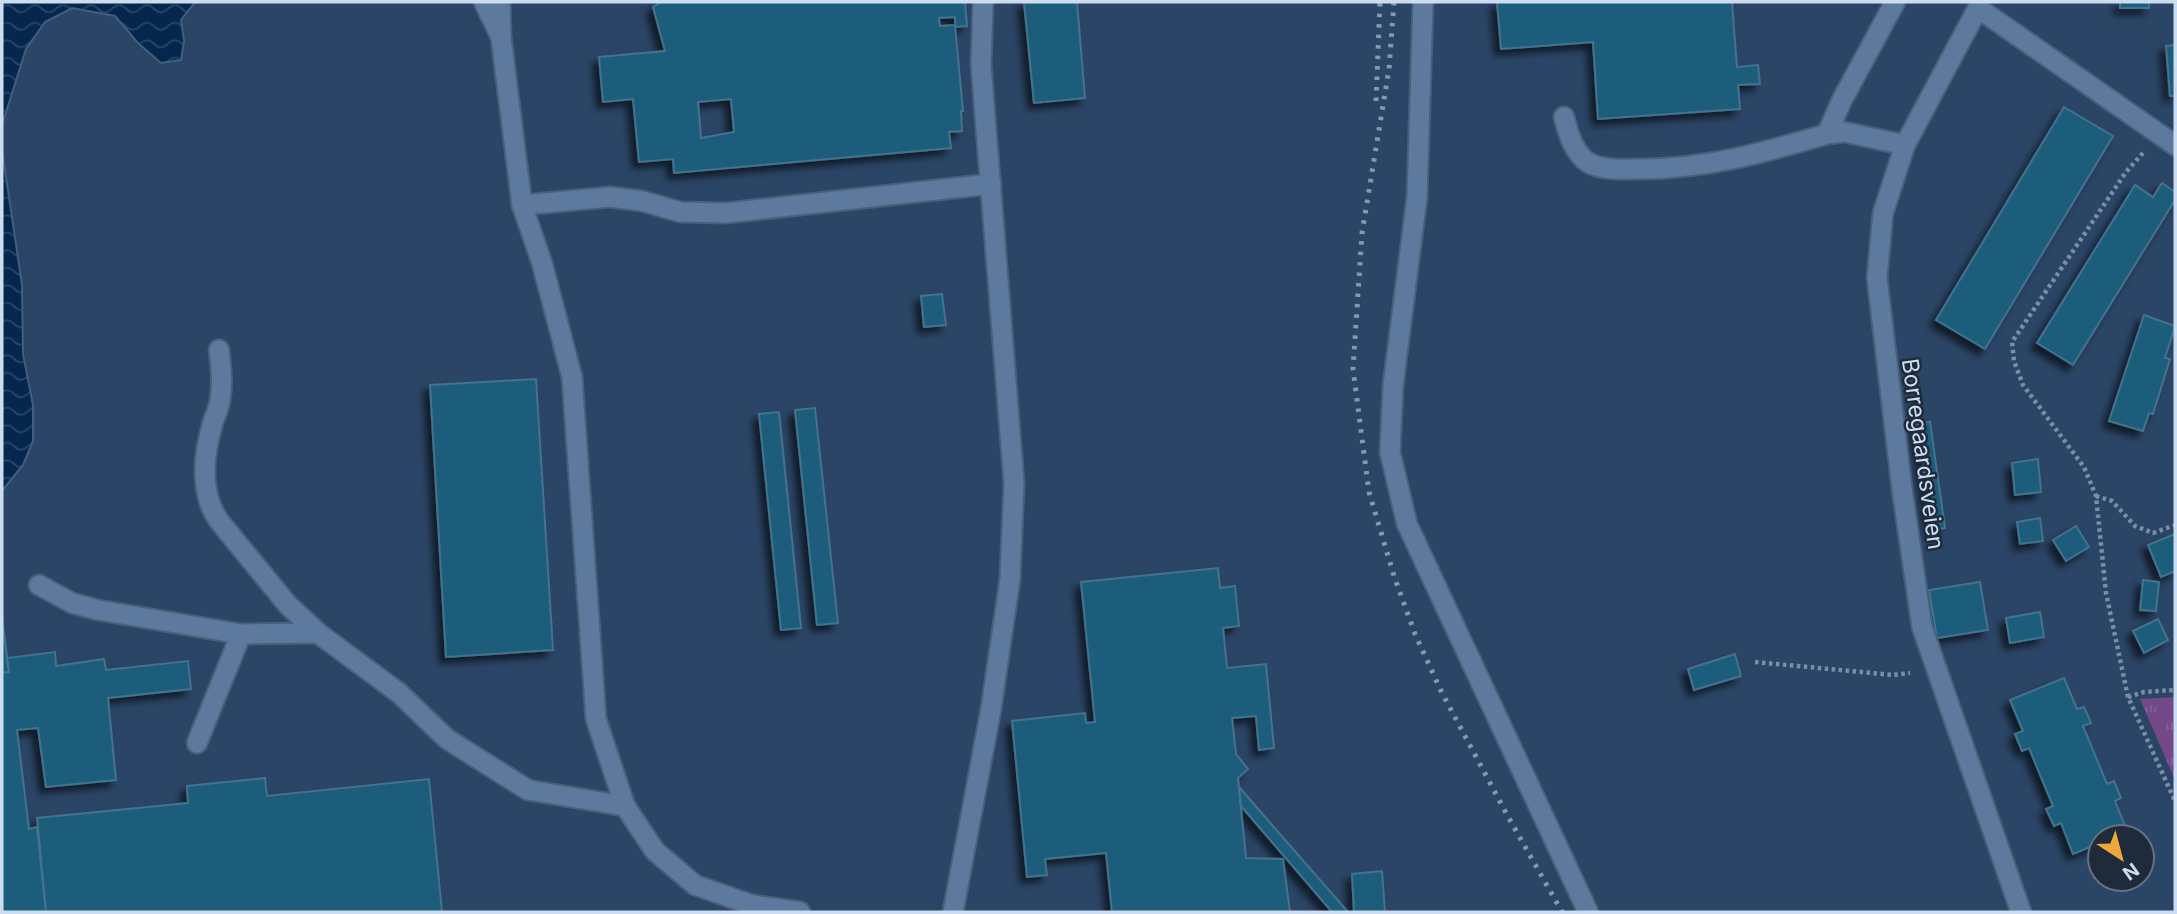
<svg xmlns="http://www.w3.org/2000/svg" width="2177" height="914" font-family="Inter,sans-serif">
	<defs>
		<pattern id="park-tufts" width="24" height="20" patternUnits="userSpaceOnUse" patternTransform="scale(1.75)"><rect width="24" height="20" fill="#754889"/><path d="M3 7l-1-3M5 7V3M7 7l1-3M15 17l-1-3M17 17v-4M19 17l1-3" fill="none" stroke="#87629a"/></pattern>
		<pattern id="water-waves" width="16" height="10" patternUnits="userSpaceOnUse" patternTransform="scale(1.75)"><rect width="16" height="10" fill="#05274d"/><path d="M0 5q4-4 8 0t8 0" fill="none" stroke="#284667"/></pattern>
		<filter id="shadow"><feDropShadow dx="-6" dy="6" stdDeviation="3.5" flood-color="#0009"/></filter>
	</defs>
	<rect width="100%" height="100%" fill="#2b4566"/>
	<!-- park -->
	<polygon fill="url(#park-tufts)" points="2175,697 2175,780 2140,699"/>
	<!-- water -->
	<g fill="url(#water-waves)" stroke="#415e7e" stroke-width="2">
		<polygon points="2,2 195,2 181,20 184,41 181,60 161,63 138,43 115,16 72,8 45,22 26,49 2,125"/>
		<polygon points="2,150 22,285 23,354 33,405 33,441 23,465 2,491"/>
	</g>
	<!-- building -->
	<g fill="#1e5d7c" stroke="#44728c" stroke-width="2" fill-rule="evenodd" filter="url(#shadow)">
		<path d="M661 2H965L967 26 955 27V17L939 18 940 26 955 25 963 111H961L962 131 949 132 951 148 674 173 673 159 639 162 633 99 603 102 599 57 665 51 653 7ZM731 99 734 132 701 138 698 102Z"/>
		<polygon points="1024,2 1077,2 1085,98 1034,103"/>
		<polygon points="1497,2 1732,2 1737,67 1758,65 1760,84 1738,85 1740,109 1598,119 1593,42 1501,49"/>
		<rect x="2120" y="2" width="29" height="6"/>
		<polygon points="2175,45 2175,96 2170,96 2166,46"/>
		<polygon points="2064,107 2113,136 1985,349 1936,320"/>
		<polygon points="2162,183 2175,192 2175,200 2073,365 2037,343 2135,185 2153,197"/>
		<polygon points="942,294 946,325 924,327 921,296"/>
		<polygon points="2144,315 2175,326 2165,358 2170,359 2153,414 2149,413 2143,431 2109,421"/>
		<polygon points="536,379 553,650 446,657 430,385"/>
		<polygon points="815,408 838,623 817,625 795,410"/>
		<polygon points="779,412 801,628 781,630 759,414"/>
		<polygon points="1930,422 1945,528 1932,530 1917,423"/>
		<polygon points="2038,459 2041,492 2015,495 2012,463"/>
		<polygon points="2040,518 2043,541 2020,544 2017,522"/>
		<polygon points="2076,526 2089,547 2066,561 2053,540"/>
		<polygon points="2175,534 2175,571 2161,577 2148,545"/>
		<polygon points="1218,568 1220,588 1235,586 1239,626 1223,628 1227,668 1266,664 1274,748 1259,750 1256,716 1232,718 1236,754 1248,769 1238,778 1246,858 1283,859 1290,912 1112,912 1106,853 1045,859 1047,875 1027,877 1012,721 1085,713 1086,723 1095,722 1081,582"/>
		<polygon points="2143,580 2159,582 2156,611 2140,610"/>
		<polygon points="1980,582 1988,630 1937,638 1929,590"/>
		<polygon points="2040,612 2044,637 2010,643 2006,618"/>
		<polygon points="2,618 9,672 2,673"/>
		<polygon points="2158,619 2168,640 2144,653 2133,631"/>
		<polygon points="55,652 56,666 104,659 106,670 188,661 191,689 108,698 116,780 46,787 38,728 17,730 29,829 37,827 46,912 2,912 2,673 9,672 7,658"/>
		<polygon points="1735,654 1741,676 1694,690 1688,669"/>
		<polygon points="2064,678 2077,709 2084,707 2091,723 2083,726 2107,784 2114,781 2121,798 2115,801 2127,831 2114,837 2100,837 2100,843 2073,854 2061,823 2054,826 2046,809 2053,806 2029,748 2022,751 2015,734 2023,731 2010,700"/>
		<polygon points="265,778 267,796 429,779 442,912 46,912 37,818 188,803 187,786"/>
		<polygon points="1239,787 1348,912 1332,912 1241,806"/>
		<polygon points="1382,871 1385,912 1354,912 1352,874"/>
	</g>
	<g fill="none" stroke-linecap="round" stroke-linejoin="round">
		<!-- service casing -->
		<g stroke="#49607b" stroke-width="23">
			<g id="service">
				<polyline points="484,2 501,37"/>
				<path d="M1564 117C1568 133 1574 154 1589 163 1604 171 1626 169 1643 169 1710 168 1763 153 1827 134L1844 132 1905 145"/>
				<polyline points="1827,134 1842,100 1895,2"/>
				<polyline points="522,205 610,197 642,201 680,212 726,213 991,184"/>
				<path d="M219 350C221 367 223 383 220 400 219 409 214 417 212 426 203 457 200 494 219 521L288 605 318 633 399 693 447 739 528 790 625 806"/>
				<polyline points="39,585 72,603 98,610 241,634 318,633"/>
				<polyline points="197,743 241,634"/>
				<polyline points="953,912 991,709 1010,579 1014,483 981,65 983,2"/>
			</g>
		</g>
		<!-- minor casing -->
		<g stroke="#49607b" stroke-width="23">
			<g id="minor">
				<polyline points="500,2 501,37 522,205 542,263 572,377 596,719 625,806 655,851 695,885 752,905 800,912"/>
				<polyline points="1423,2 1417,197 1393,386 1390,452 1407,524 1588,912"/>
				<polyline points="2021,912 1922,627 1902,489 1877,278 1883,213 1905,145 1978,8 2175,145"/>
			</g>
		</g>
		<!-- path -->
		<g stroke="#798ea9" stroke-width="4.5" stroke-dasharray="3.5 3.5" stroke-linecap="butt">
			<polyline points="2143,153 2126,172 2012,342 2014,361 2023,385 2084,467 2096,496 2106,593 2128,697 2175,801"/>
			<polyline points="2096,496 2112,501 2135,526 2153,533 2175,525"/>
			<polyline points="1755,662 1893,675 1910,673"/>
			<polyline points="2128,697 2144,692 2175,690"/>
		</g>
		<!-- service -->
		<use href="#service" stroke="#5d7a9e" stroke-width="19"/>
		<!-- minor -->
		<use href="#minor" stroke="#5d7a9e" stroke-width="19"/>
		<!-- rail -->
		<g stroke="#8498b2" stroke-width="5" stroke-dasharray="3.5 7" stroke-linecap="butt">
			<polyline points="1394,2 1389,69 1362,233 1353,369 1369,492 1394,576 1415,634 1441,691 1506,813 1562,912"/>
			<polyline points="1376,101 1380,2"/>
		</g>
	</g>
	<g text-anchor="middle" stroke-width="5" stroke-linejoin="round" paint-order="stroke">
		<!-- street labels -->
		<g font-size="23" fill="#cdddf1" stroke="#1f2b3a">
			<text transform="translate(1923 454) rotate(82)" y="8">Borregaardsveien</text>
		</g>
	</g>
	<!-- border -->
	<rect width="2177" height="914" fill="none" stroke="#cdddf1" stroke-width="7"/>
	<!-- north arrow -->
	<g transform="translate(2121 858) rotate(144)"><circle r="33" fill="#1f2b3a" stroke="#657283" stroke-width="2"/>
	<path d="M0-5L12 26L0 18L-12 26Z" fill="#eda83b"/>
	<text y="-10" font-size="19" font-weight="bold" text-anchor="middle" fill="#cdddf1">N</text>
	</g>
</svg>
